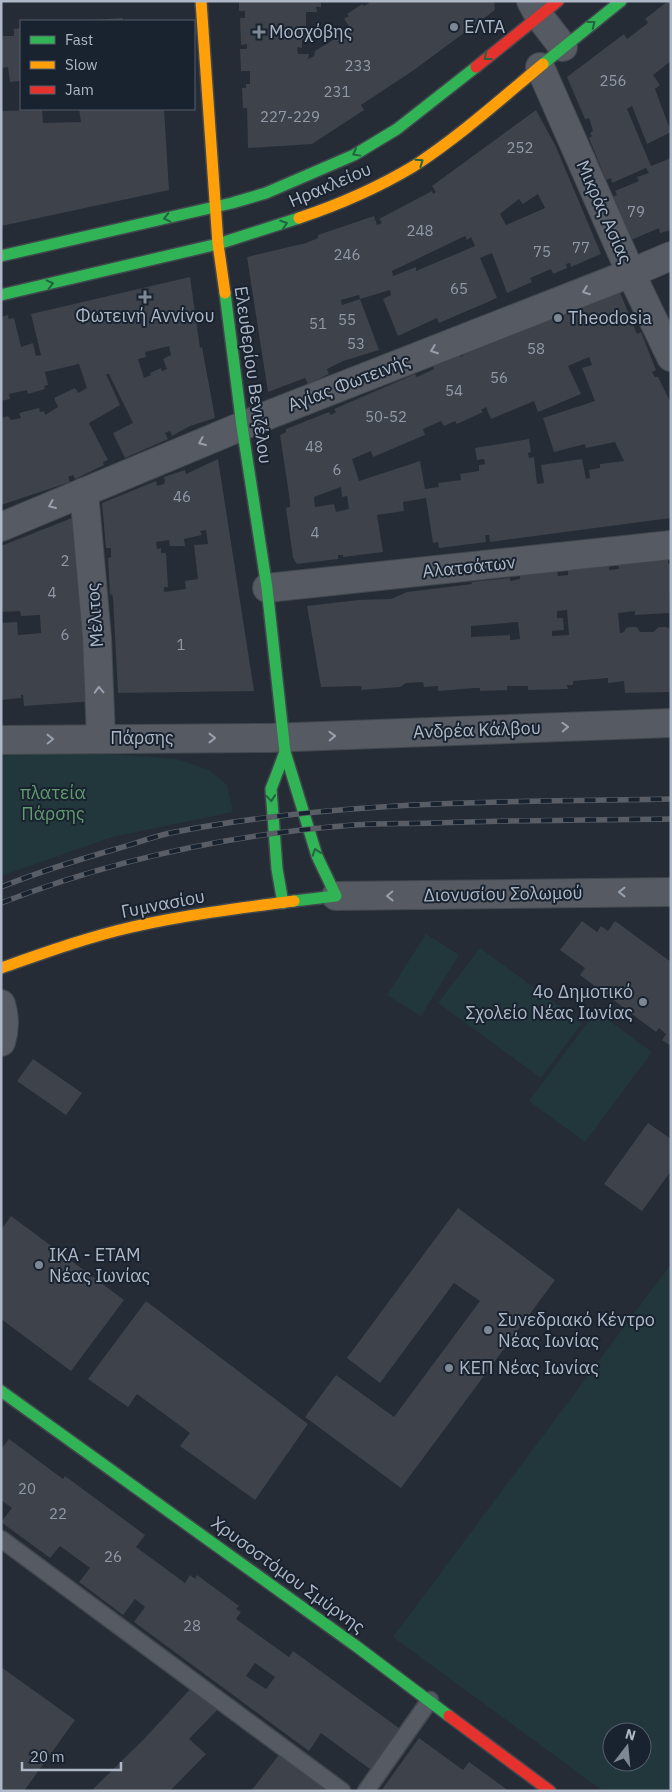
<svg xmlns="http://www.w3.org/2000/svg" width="672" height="1792" font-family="'IBM Plex Sans',sans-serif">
	<rect width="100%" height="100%" fill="#252c35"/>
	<!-- green -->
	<g fill="#22373b" fill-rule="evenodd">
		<polygon points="72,751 177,759 209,770 227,785 233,812 112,837 1,876 1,754"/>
		<polygon points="426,934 459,955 421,1016 387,995"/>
		<polygon points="480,948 582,1023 541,1078 438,1003"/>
		<polygon points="596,1011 652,1052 585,1142 529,1101"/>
		<path d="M671 1264V1791H603L393 1637ZM612 1732H642V1762H612Z"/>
	</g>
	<!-- building -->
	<g fill="#3d424b" fill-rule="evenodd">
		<polygon points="239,1 321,1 321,7 316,7 317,12 306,12 306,40 302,39 302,48 297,47 298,54 309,54 308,59 314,56 315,51 351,29 344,19 349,16 347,14 362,4 364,6 369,3 368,1 420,1 421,3 422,1 494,1 495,10 414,70 361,105 364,110 312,144 248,148 247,108 243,108 242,88 246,88 246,84 250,84 250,71 241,71 240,49 247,49 247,44 241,45 240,18 245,18 245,11 239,11"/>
		<polygon points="668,1 671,1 671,61 653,75 660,85 655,89 671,132 647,144 632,106 627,109 651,166 671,158 671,230 660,233 659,228 631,240 613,197 617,195 615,191 639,181 637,177 649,173 646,168 612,183 611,178 606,180 589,138 592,136 590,133 593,131 589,118 585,119 567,77 624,34 627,39 648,23 645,19"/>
		<polygon points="123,18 123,21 90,21 90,20"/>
		<polygon points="21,28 21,81 10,82 8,67 1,68 1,36 14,36 14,29"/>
		<polygon points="79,109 164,109 169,190 1,226 1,111 42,110 43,123 81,122"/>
		<path d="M536 110 556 147 601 254 571 267 570 263 566 264 567 268 553 274 551 269 530 278 532 282 507 293 492 253 480 258 497 298 439 323 437 318 398 336 383 299 391 295 390 290 360 299 359 295 341 300 342 305 360 299 379 350 343 361 327 369 329 374 308 384 305 378 268 392 247 257 306 243 318 238V235L374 216 377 225 382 223 379 219 432 191 433 194 436 192 432 186ZM538 194 545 208 506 225 500 214 519 199 523 204ZM465 236 467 240 471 237 475 246 416 271V267L393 276 392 271Z"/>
		<path d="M190 277 200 348 202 347 215 418 190 426 172 436 170 431 165 433 168 439 125 458 113 433 133 423 109 374H106L120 405 89 423 108 460 103 462 104 465 75 479 73 475 68 477 70 482 1 505V418L8 416 11 420 21 418 19 413 39 408 40 412 44 411 45 415 58 407 54 398 75 388 78 393 87 388 79 364 45 372 48 385 44 386 45 389 28 394 27 390 9 394 10 399 1 401V317L8 315 9 319 14 318 21 347 33 343 36 356 41 355 31 314ZM169 346 171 355 163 359 167 369 162 371 161 368 150 373 151 375 144 378 138 359 146 357 145 352Z"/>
		<path d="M617 285 637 334 641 332 656 370 652 372 655 377H658L671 403V518L490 542 489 535H485L486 542 439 548 438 542 433 543 426 498 403 502 404 511 377 515 383 552 343 557V555H338V559L297 564 293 558 286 508 290 507V501L280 435 286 432V429L329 412 331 415 336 412 334 409 415 374 417 377 434 369 432 364 459 353 461 357 464 355 461 350ZM589 357 592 365 582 368 595 401 543 418 554 452 585 444 586 448 615 442 624 461 600 464V468L589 470 590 478 586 479 582 459 541 465 544 483 537 484 534 457 529 458 528 453 531 452 529 439 475 448 477 460 484 459 485 464 479 465V471L460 474 461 480 438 483 439 487 425 489 420 461 359 481 352 459 371 451 373 457 425 435 423 429 441 421 444 426 455 421 457 424 483 412 481 410 486 407 491 419 534 401 538 412 581 394 568 366ZM341 487 342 497 347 496 349 509 336 512 334 504 315 507 314 497Z"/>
		<path d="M218 459 254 691 118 693 113 598 112 594 110 595 108 558 111 557V548H106L102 503 156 481 157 486 164 484 165 481 164 477 185 470 186 474ZM206 530 208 544 194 545 198 579 185 581 186 589 164 592V587H168L166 553H161V548L157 549 156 542 169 540 170 546H185L184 539 202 535 200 531Z"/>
		<polygon points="82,514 95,701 24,706 23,695 21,695 21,698 1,700 1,623 17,622 18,635 41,633 40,615 21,616 20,611 1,612 1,546"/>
		<path d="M668 558V564L671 563 669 613 635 615V611L618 613 620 633 624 632 626 628 631 627H637L640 632H653L659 627H666L671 629V692L625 693 624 681 608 683V678L573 681V685H567L568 689 528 690V686H507V690L480 691V688H475L438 691V686L424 687 423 682 406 683 400 687 361 690 362 686 321 687 307 606 358 600 391 599 407 592 472 584 471 582 510 578V581L520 579V574L557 571 558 576 568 575V569L609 565V570L619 569 618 564ZM567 610 569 635 552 636V631L564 630 563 618H557V611ZM518 622 520 639 510 640V635L471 637V626Z"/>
		<polygon points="582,921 597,932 601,926 608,931 615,921 671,962 671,1046 662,1040 666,1034 659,1028 656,1032 580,975 585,968 560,950"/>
		<polygon points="33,1059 82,1093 66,1115 17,1081"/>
		<polygon points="648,1123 671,1139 671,1171 642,1211 604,1184"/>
		<polygon points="458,1208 555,1280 401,1488 305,1417 336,1375 394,1417 480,1301 454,1283 380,1383 347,1358"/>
		<polygon points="11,1216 124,1300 71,1371 1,1319 1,1230"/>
		<polygon points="146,1301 308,1424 255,1500 180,1446 190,1433 137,1394 128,1407 88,1379"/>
		<path d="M9 1439 63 1479 65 1476 145 1535 136 1547 185 1583 190 1575 195 1579 197 1575 239 1606 236 1609 241 1612 236 1619 289 1657 293 1651 403 1731 374 1772 321 1733 309 1751 134 1622 145 1607 135 1599 123 1615 79 1582 90 1568 60 1546 50 1558 1 1522 12 1508 1 1500V1449ZM255 1663 275 1677 266 1689 246 1676Z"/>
		<polygon points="1,1667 75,1720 24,1791 1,1790"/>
		<polygon points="195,1684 220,1707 189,1739 206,1754 170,1791 91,1791 143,1740"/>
		<polygon points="419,1738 463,1770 469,1762 509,1791 381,1791"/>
		<polygon points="282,1751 333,1791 251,1791"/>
	</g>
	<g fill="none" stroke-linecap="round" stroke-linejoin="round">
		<!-- lane casing -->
		<g stroke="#41474e" stroke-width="19">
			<g id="lane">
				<polyline points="1,1539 342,1791"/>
				<polyline points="366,1791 430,1700"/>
			</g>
		</g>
		<!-- street casing -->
		<g stroke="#41474e" stroke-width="30">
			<g id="street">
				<polyline points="531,1 539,16 563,47"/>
				<polyline points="540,67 633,278 671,357"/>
				<polyline points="84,492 97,638 101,739"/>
				<polyline points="1,527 271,414 631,273 671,256"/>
				<polyline points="267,588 671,545"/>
				<polyline points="1,740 269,738 671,723"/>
				<polyline points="336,896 671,892"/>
				<path d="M1 1004C5 1017 5 1029 1 1042"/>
			</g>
		</g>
		<!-- fast casing -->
		<g stroke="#41474e" stroke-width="14">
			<g id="fast">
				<polyline points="543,64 621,1"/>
				<polyline points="1,256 232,203 266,193 354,155 397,129 476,67"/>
				<polyline points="225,293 242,426 267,588 285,752 317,856 336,896 294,901"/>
				<polyline points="1,295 218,244 299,218"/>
				<polyline points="283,903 277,869 271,789 285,752"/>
				<polyline points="1,1391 356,1646 449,1716"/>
			</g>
		</g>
		<!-- slow casing -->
		<g stroke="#41474e" stroke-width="14">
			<g id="slow">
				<polyline points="201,1 218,244 225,293"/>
				<path d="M299 218C338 205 379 187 414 166 460 136 501 99 543 64"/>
				<path d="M1 968C44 953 88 937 132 927 185 915 240 908 294 901"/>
			</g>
		</g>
		<!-- jam casing -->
		<g stroke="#41474e" stroke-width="14">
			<g id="jam">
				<polyline points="476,67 558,1"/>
				<polyline points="449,1716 550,1791"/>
			</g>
		</g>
		<!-- lane -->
		<use href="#lane" stroke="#565a62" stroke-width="16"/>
		<!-- street -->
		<use href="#street" stroke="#565a62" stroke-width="28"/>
		<!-- fast -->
		<use href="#fast" stroke="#30b455" stroke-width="11"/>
		<!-- slow -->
		<use href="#slow" stroke="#ff9f0a" stroke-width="11"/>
		<!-- jam -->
		<use href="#jam" stroke="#e5322d" stroke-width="11"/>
		<!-- rail casing -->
		<g stroke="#595e66" stroke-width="5.5">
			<g id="rail">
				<path d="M1 887C39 872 77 860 116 849 134 844 152 837 170 833 336 800 503 802 671 799"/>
				<path d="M1 903C114 859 234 834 354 825 380 823 407 824 433 823 512 820 592 820 671 819"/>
			</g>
		</g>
		<!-- rail -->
		<use href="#rail" stroke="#19222f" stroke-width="4" stroke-dasharray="11" stroke-linecap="butt"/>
	</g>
	<!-- one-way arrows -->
	<defs><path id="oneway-chevron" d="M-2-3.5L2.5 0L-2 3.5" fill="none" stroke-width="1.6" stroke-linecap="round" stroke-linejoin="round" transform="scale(1.25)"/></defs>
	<g stroke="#236440">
		<use href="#oneway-chevron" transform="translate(592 24) rotate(-38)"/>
		<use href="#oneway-chevron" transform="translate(487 57) rotate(142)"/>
		<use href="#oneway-chevron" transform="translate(356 153) rotate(151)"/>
		<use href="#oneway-chevron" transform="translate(420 162) rotate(-35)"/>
		<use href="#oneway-chevron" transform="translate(167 218) rotate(167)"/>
		<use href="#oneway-chevron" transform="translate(284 224) rotate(-18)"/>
		<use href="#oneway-chevron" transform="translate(50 284) rotate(-14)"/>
		<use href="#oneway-chevron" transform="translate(271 798) rotate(85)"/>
		<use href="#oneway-chevron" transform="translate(316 852) rotate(-109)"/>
	</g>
	<g stroke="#98a0ae">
		<use href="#oneway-chevron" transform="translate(586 291) rotate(159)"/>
		<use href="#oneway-chevron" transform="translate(434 350) rotate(159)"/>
		<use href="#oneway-chevron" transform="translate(202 442) rotate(157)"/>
		<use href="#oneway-chevron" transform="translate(52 505) rotate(157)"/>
		<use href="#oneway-chevron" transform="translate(99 690) rotate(-92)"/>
		<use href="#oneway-chevron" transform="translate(565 727) rotate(-2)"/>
		<use href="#oneway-chevron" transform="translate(332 736) rotate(-2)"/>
		<use href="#oneway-chevron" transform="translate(212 738)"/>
		<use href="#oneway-chevron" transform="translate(50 739) rotate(-1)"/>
		<use href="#oneway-chevron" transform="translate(622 892) rotate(180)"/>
		<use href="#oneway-chevron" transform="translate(390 896) rotate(179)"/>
	</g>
	<!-- markers -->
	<g fill="#7e8794" stroke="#19222f" stroke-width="2">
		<circle cx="454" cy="27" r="5"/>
		<path d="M256.5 24.5h5v5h5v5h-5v5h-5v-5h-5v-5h5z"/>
		<path d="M142.5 289.5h5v5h5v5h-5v5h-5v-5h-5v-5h5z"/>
		<circle cx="558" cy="318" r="5"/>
		<circle cx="643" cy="1002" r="5"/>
		<circle cx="39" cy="1265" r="5"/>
		<circle cx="488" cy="1330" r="5"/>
		<circle cx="449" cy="1368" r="5"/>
	</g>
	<g text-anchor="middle" stroke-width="4" stroke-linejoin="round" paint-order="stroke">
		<!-- number labels -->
		<g font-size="15" fill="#929aa8">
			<text x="358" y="71">233</text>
			<text x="613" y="86">256</text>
			<text x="337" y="97">231</text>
			<text x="290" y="122">227-229</text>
			<text x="520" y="153">252</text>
			<text x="636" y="217">79</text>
			<text x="420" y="236">248</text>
			<text x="581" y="253">77</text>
			<text x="542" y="257">75</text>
			<text x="347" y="260">246</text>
			<text x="459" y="294">65</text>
			<text x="347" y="325">55</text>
			<text x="318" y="329">51</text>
			<text x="356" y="349">53</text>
			<text x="536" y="354">58</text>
			<text x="499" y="383">56</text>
			<text x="454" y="396">54</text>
			<text x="386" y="422">50-52</text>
			<text x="314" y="452">48</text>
			<text x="337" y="475">6</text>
			<text x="182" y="502">46</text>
			<text x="315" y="538">4</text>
			<text x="65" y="566">2</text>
			<text x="52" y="598">4</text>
			<text x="65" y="640">6</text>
			<text x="181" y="650">1</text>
			<text x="27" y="1494">20</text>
			<text x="58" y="1519">22</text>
			<text x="113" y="1562">26</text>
			<text x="192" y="1631">28</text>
		</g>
		<!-- poi labels -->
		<g font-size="18" fill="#aeb8c7" stroke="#19222f" text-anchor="start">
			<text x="464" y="33">ΕΛΤΑ</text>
			<text x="269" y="38">Μοσχόβης</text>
			<text x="145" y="322" text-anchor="middle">Φωτεινή Αννίνου</text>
			<text x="568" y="324">Theodosia</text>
			<text x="633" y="998" text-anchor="end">4ο Δημοτικό<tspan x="633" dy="21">Σχολείο Νέας Ιωνίας</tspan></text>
			<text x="49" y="1261">ΙΚΑ - ΕΤΑΜ<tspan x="49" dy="21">Νέας Ιωνίας</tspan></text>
			<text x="498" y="1326">Συνεδριακό Κέντρο<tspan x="498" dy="21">Νέας Ιωνίας</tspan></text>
			<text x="459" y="1374">ΚΕΠ Νέας Ιωνίας</text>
		</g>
		<!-- street labels -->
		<g font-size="18" fill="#aeb8c7" stroke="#19222f">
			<text transform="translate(330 185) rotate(-23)" y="6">Ηρακλείου</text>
			<text transform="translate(604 212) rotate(66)" y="6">Μικράς Ασίας</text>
			<text transform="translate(253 375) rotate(82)" y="6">Ελευθερίου Βενιζέλου</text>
			<text transform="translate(349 383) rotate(-21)" y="6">Αγίας Φωτεινής</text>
			<text transform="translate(469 567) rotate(-6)" y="6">Αλατσάτων</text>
			<text transform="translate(95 615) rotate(-94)" y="6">Μέλιτος</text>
			<text transform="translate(477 730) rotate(-2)" y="6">Ανδρέα Κάλβου</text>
			<text x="142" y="744">Πάρσης</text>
			<text transform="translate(503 894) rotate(-1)" y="6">Διονυσίου Σολωμού</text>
			<text transform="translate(163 904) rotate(-11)" y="6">Γυμνασίου</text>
			<text transform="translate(288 1575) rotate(36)" y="6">Χρυσοστόμου Σμύρνης</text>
		</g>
		<!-- park labels -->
		<g font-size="18" fill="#639a6f" stroke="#19222f">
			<text x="53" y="799">πλατεία<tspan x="53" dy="21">Πάρσης</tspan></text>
		</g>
	</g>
	<!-- border -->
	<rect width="672" height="1792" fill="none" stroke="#aeb8c7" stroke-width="5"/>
	<!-- legend -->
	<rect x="20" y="20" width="175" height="90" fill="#19222f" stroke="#555e6c"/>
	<rect x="30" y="36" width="25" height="8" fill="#30b455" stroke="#555e6c"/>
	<text x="65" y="45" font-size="15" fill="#aeb8c7">Fast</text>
	<rect x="30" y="61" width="25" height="8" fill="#ff9f0a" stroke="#555e6c"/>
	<text x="65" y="70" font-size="15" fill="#aeb8c7">Slow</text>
	<rect x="30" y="86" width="25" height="8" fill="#e5322d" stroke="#555e6c"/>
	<text x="65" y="95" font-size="15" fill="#aeb8c7">Jam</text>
	<!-- north arrow -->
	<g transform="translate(627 1747) rotate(16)"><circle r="24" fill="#19222f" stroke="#555e6c"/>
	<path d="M0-4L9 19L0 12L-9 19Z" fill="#7e8794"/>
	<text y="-8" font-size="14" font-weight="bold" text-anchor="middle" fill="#aeb8c7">N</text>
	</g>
	<!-- scale -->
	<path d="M22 1762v8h99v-8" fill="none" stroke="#aeb8c7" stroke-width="2.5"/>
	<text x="30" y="1762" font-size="15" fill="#aeb8c7" stroke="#19222f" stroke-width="4" paint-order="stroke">20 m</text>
</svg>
